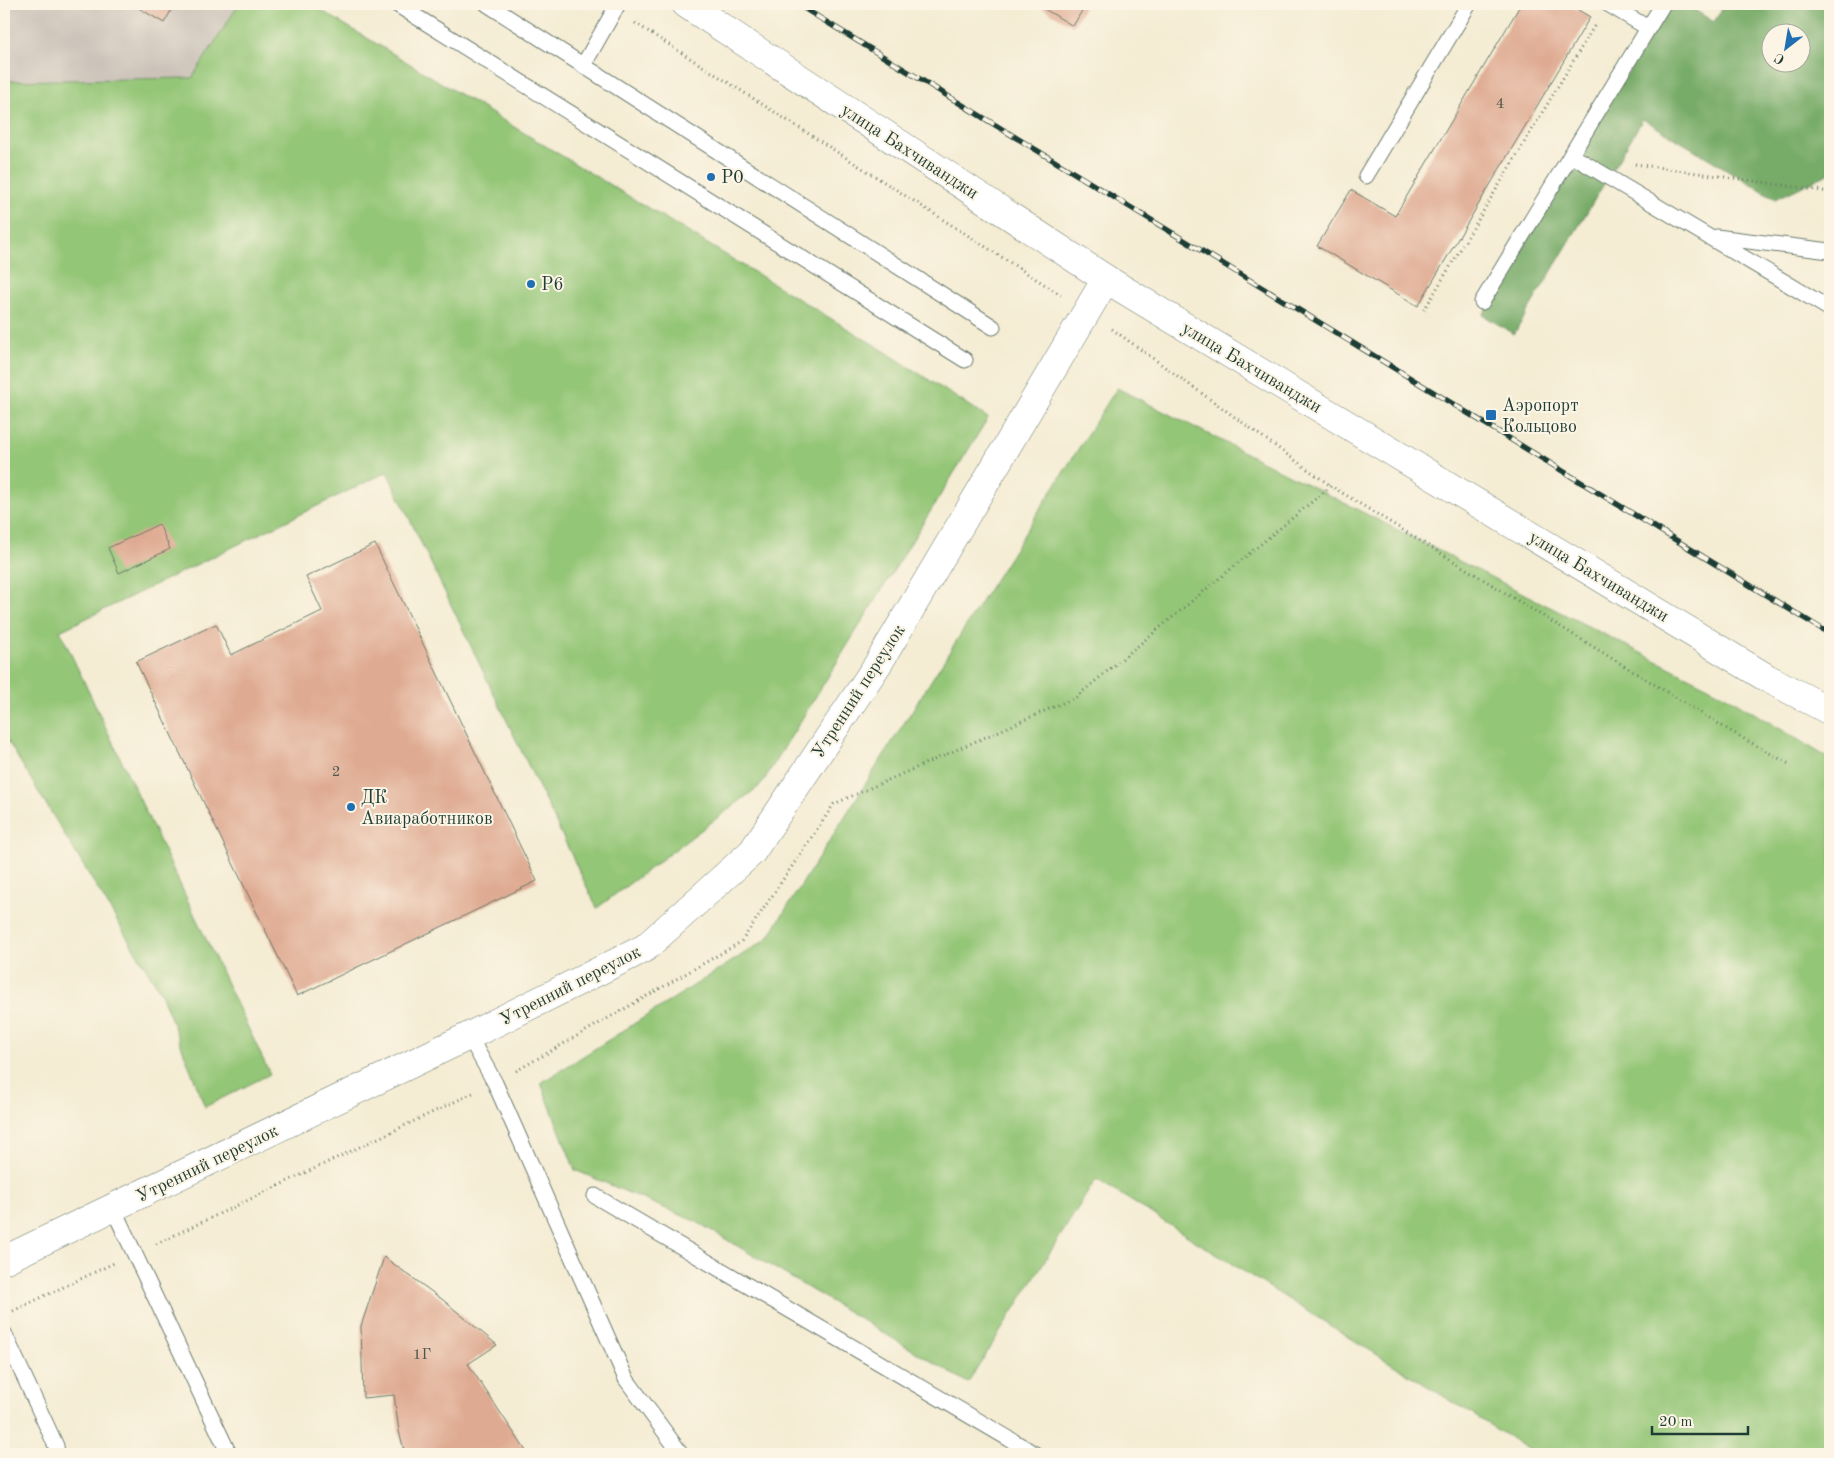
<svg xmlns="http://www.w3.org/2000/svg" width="1834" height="1458" font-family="'Old Standard TT',serif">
	<rect width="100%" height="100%" fill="#fcf5e5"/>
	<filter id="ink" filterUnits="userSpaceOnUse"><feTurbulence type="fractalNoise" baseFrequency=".02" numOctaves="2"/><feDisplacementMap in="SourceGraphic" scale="10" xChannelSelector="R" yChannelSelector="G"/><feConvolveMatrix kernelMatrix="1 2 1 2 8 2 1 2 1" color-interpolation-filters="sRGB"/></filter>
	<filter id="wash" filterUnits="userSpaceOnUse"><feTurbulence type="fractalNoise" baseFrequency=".0096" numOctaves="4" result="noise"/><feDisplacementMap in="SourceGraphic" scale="20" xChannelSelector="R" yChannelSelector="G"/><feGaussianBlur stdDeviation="1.12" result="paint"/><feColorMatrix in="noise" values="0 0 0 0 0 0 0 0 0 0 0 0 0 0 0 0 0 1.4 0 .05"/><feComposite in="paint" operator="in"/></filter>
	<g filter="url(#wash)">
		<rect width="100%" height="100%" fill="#f4ecd3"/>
		<!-- industrial -->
		<polygon fill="#ccc2b9" points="4,4 239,4 193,78 4,81"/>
		<!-- green -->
		<g fill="#94c677" stroke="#5a8256">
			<polygon points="239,4 314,6 878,347 988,418 761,785 597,908 387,472 60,631 270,1074 205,1107 161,993 4,735 4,81 192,78"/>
			<polygon points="1117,388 1726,696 1830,759 1830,1454 1536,1454 1096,1179 968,1383 697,1222 575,1170 541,1083 767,939"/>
		</g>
		<!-- forest -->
		<path fill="#77ab68" stroke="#4b744e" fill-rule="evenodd" d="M1669 4H1685L1714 22 1725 4H1830V173L1776 199 1643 119 1514 334 1483 315ZM1772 32H1802V62H1772Z"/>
		<g id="blocks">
			<!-- building -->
			<g fill="#dfaa92">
				<polygon points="132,4 175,4 164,23"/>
				<polygon points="1036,4 1086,4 1073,26"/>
				<polygon points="1521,4 1568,4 1590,17 1418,306 1317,246 1351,190 1395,216"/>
				<polygon points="159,524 170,549 119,573 108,548"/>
				<polygon points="375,544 537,881 297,996 136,662 216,624 231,655 322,611 306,577"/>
				<polygon points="384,1257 443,1300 497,1345 468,1364 528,1454 405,1454 399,1431 394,1395 363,1398 361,1326"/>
			</g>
		</g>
	</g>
	<g filter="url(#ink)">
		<use href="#blocks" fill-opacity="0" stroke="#6a7a6c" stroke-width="1"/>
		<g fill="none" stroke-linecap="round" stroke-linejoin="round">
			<!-- service casing -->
			<g stroke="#6a7a6c" stroke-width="17">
				<g id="service">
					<polyline points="396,4 965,360"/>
					<polyline points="487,4 993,327"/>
					<polyline points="1608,4 1648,28"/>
					<polyline points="584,64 618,4"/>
					<polyline points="1571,155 1663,4"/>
					<polyline points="1366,176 1469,4"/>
					<polyline points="1716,237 1830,251"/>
					<polyline points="1482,302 1571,155 1830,309"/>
					<polyline points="469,1036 495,1083 626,1379 681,1454"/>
					<polyline points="595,1196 1035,1454"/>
					<polyline points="113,1208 229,1454"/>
					<polyline points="4,1333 56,1446 57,1454"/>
				</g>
			</g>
			<!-- minor casing -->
			<g stroke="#6a7a6c" stroke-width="29">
				<polyline id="minor" points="4,1260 469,1036 645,948 752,852 878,664 1106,279"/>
			</g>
			<!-- secondary casing -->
			<g stroke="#6a7a6c" stroke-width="29">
				<polyline id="secondary" points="686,4 1106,279 1767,678 1830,711"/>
			</g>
			<!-- path -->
			<g stroke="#6a7a6c" stroke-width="3" stroke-dasharray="1 4" stroke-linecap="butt">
				<polyline points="635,23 1061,295"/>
				<polyline points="1635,164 1830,192"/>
				<polyline points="1424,310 1596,23"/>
				<polyline points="1112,329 1331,486"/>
				<polyline points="516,1071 741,942 834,804 1076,697 1331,486 1732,732 1791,765"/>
				<polyline points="156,1244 473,1093"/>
				<polyline points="13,1311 114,1263"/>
			</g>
			<!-- service -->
			<use href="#service" stroke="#fff" stroke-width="15"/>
			<!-- minor -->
			<use href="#minor" stroke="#fff" stroke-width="28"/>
			<!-- secondary -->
			<use href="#secondary" stroke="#fff" stroke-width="28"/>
			<!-- rail casing -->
			<g stroke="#1f3d34" stroke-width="5.5">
				<polyline id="rail" points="797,4 1830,634"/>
			</g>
			<!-- rail -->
			<use href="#rail" stroke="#fcf5e5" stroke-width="4" stroke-dasharray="11" stroke-linecap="butt"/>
		</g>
	</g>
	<!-- markers -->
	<g fill="#1f6fb2" stroke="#fcf5e5" stroke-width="2">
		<circle cx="711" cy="177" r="5"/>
		<circle cx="531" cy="284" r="5"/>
		<rect x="1485" y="409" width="12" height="12" rx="2.5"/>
		<circle cx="351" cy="807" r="5"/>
	</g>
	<g text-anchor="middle" stroke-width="4" stroke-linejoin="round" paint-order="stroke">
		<!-- number labels -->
		<g font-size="15" fill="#4f584c">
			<text x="1500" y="108">4</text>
			<text x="336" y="776">2</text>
			<text x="422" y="1359">1Г</text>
		</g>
		<!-- street labels -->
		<g font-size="18" fill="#1f3d34" stroke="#fcf5e5">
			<text transform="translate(910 151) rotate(33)" y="6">улица Бахчиванджи</text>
			<text transform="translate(1252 367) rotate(31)" y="6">улица Бахчиванджи</text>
			<text transform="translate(1599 576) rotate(31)" y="6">улица Бахчиванджи</text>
			<text transform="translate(858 691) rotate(-57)" y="6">Утренний переулок</text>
			<text transform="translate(570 985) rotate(-27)" y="6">Утренний переулок</text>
			<text transform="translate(207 1163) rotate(-26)" y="6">Утренний переулок</text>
		</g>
		<!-- poi labels -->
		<g font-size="18" fill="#1f3d34" stroke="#fcf5e5" text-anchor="start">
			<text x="721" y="183">P0</text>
			<text x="541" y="290">P6</text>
			<text x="1502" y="411">Аэропорт<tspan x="1502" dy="21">Кольцово</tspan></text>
			<text x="361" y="803">ДК<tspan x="361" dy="21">Авиаработников</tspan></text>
		</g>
	</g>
	<!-- margin -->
	<rect width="1834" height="1458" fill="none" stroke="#fcf5e5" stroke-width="20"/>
	<!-- north arrow -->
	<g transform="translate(1786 48) rotate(211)"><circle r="24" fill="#fcf5e5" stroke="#a4ab9e"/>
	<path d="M0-4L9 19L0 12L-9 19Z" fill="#1f6fb2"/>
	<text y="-8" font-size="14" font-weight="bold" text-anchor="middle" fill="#1f3d34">С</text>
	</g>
	<!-- scale -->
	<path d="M1652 1426v8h96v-8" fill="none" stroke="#1f3d34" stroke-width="2.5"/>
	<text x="1659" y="1426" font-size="15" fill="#1f3d34" stroke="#fcf5e5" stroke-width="4" paint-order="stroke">20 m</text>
</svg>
